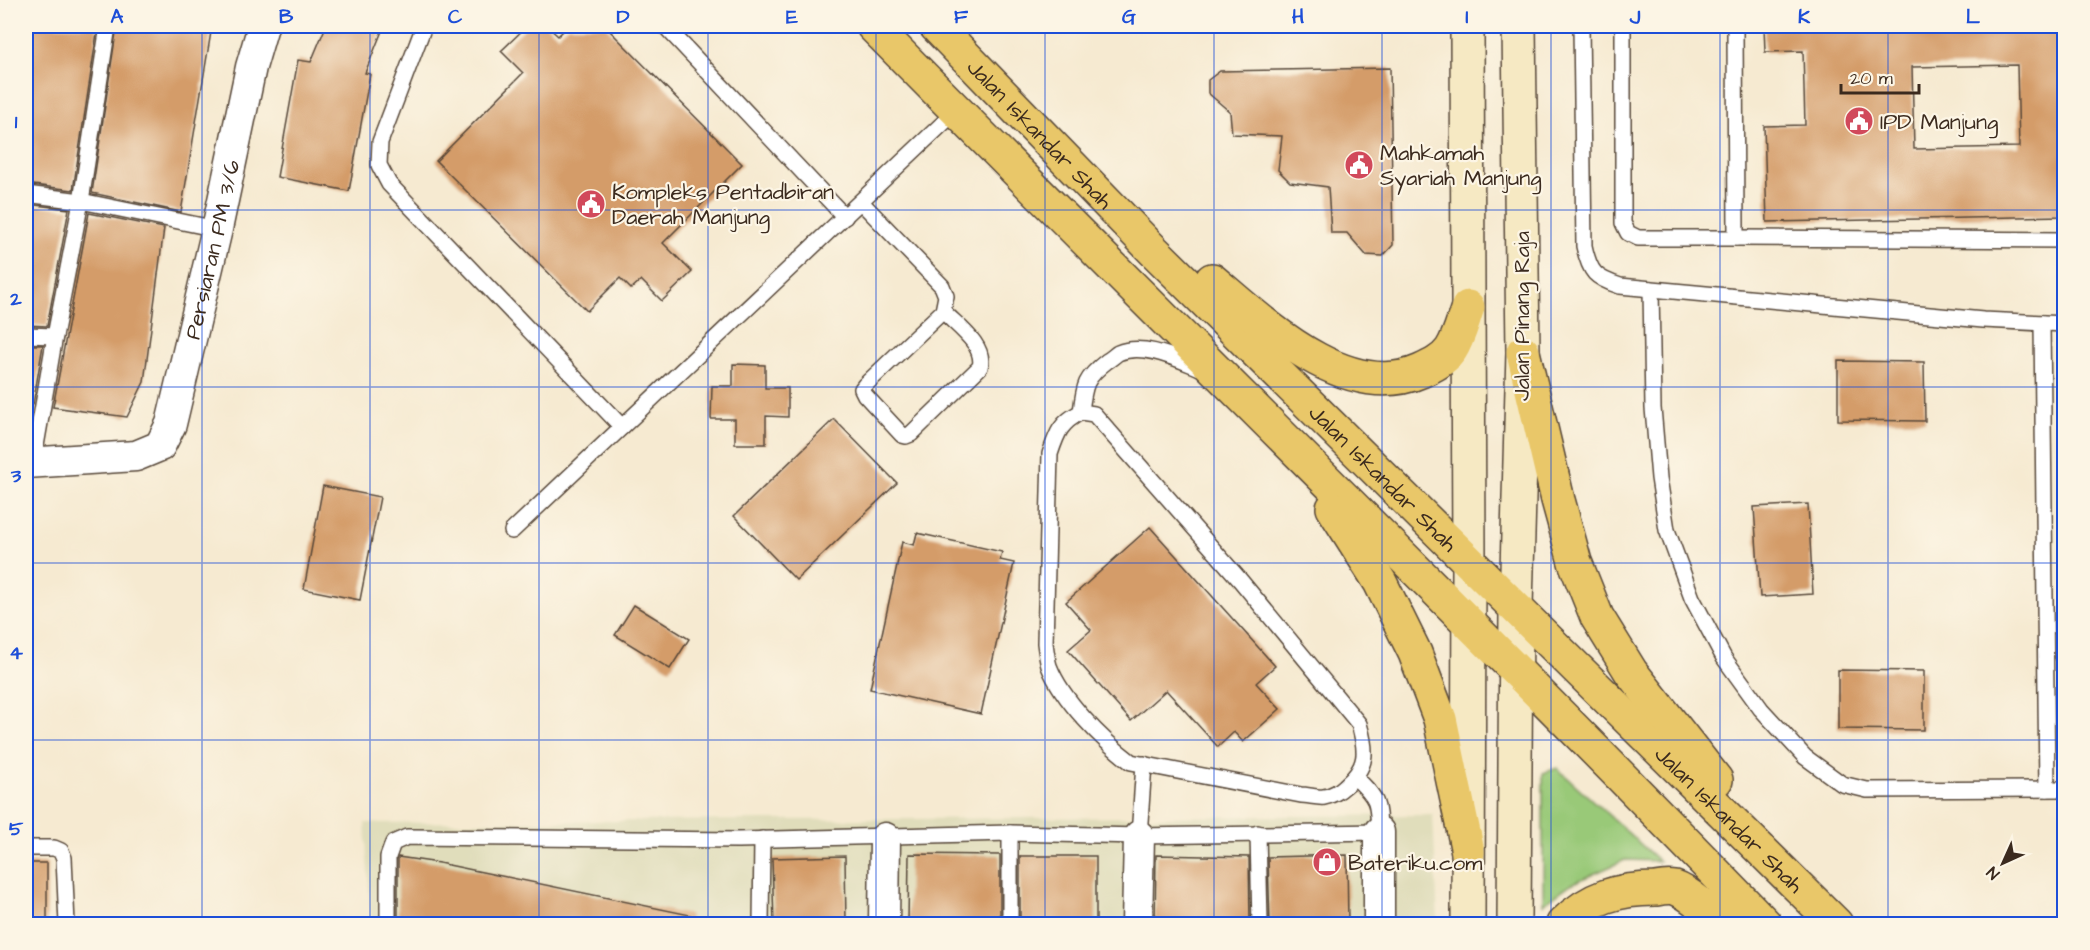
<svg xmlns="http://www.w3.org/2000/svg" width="2090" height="950" font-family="'Architects Daughter',sans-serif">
	<rect width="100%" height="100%" fill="#fcf5e5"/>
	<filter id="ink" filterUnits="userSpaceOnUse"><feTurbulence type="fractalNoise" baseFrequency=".0167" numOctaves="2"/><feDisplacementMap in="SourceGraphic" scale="12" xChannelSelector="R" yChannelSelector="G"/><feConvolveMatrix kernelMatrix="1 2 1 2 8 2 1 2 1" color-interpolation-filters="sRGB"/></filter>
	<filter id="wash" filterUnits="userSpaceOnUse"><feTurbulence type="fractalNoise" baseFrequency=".008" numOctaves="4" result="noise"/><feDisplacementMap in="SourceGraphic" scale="24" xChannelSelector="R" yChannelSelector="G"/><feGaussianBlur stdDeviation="1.35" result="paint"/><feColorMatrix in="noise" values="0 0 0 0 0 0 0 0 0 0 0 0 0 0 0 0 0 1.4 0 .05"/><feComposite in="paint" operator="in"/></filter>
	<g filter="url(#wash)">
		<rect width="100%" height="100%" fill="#f6ead1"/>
		<!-- built -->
		<polygon fill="#e0ddbb" points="1433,815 1438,924 371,924 365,823"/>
		<!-- green -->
		<polygon fill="#99c978" stroke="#6a7a4b" stroke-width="1.5" points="1557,768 1659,861 1625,860 1571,884 1543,904 1543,773"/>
		<g id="blocks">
			<!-- building -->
			<g fill="#d49c69" fill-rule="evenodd">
				<polygon points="26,26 98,26 73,190 26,184"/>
				<polygon points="117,26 212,26 181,212 92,193"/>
				<polygon points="326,26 384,26 365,73 370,74 349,191 277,177 298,60 311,62"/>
				<polygon points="527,26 547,26 558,36 568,26 605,26 742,164 663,243 692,272 662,301 641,280 631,289 620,278 587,311 436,161 523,73 501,51"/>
				<path d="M1764 26H2064V216L1767 222 1764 126 1805 125 1803 51 1765 52ZM2017 65 2019 147 1914 149 1912 67Z"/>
				<polygon points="1390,68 1393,245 1383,256 1366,255 1347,233 1331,233 1328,187 1290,182 1278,170 1282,136 1232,134 1230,112 1208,93 1208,80 1220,71"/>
				<polygon points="26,204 69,209 47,326 26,325"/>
				<polygon points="89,213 164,228 144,382 127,417 53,407"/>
				<polygon points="26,345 43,345 33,404 26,403"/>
				<polygon points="1838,361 1924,362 1925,421 1838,420"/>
				<polygon points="733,364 765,365 765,388 788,388 788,417 766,416 766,444 735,444 735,419 711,419 712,386 733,386"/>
				<polygon points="834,419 897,483 796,580 734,516"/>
				<polygon points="323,486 380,497 360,600 304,589"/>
				<polygon points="1808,504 1813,594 1760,597 1754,507"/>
				<polygon points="1150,527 1275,666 1256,683 1280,709 1243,742 1234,732 1218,747 1166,690 1131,721 1068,650 1091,630 1066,602"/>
				<polygon points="917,533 1002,552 1000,560 1014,563 981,714 870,689 902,542 914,545"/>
				<polygon points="634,605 689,639 670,669 615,635"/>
				<polygon points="1838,670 1924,671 1924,730 1838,729"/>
				<polygon points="909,854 1000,855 1000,924 908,924"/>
				<polygon points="1156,855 1249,857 1250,924 1155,924"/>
				<polygon points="1347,855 1348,924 1270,924 1268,857"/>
				<polygon points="845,856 846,924 774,924 772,858"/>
				<rect x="1020" y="856" width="76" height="68"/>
				<polygon points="398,857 439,863 690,915 689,924 398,924"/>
				<rect x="26" y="863" width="21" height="59"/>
			</g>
		</g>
	</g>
	<g filter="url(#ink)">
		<use href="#blocks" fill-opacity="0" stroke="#574739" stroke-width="1.5"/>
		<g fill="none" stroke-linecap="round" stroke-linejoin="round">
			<!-- service casing -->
			<g stroke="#574739" stroke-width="18">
				<g id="service">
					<polyline points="424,26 380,142 379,165 389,184 622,427"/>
					<polyline points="665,26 845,217"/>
					<path d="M1581 26 1584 246C1590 273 1595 278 1620 286L1983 320 2064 324"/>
					<polyline points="1623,26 1623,223 1628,233 1638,238 1736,238 1735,26"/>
					<polyline points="26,194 81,201 217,229"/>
					<path d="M861 202 942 286 946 296 943 311 865 385 862 389 865 395 902 435 906 436 911 434 980 367C986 345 957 326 943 311"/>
					<polyline points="1736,238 2064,240"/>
					<polyline points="1651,289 1653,408 1659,478 1667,530 1692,598 1724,658 1761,709 1805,757 1842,784 1867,790 2064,789"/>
					<polyline points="2042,323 2047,789"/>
					<polyline points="26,335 55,336"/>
					<path d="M1081 412 1094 414 1240 580 1359 724C1367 751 1368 767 1345 786 1340 791 1331 796 1324 797 1318 798 1308 795 1301 795L1131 762C1102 740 1062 700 1049 666 1047 659 1046 651 1045 643L1050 454C1057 433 1060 423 1081 412Z"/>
					<path d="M1081 412C1084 385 1085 378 1107 361 1111 359 1115 355 1118 353 1145 342 1179 360 1203 369"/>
					<polyline points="33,463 55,336 81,201 108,26"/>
					<polyline points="512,531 957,110"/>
					<polyline points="1258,833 1260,924"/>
					<polyline points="1139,836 1144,764"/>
					<polyline points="26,848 54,848 61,851 64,858 67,924"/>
					<path d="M388 924V857L393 843 407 837 738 840 1010 833 1139 836 1379 832C1378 802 1378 799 1356 778"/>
					<polyline points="761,924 762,839"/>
					<polyline points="1010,924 1010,833"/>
				</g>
			</g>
			<!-- minor casing -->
			<g stroke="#574739" stroke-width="33">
				<g id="minor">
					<path id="s1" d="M26 463 136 456 160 446 171 424 217 229 251 67 263 26"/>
					<polyline points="1379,832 1379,924"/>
					<polyline points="884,924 885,838"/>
					<polyline points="1137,924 1139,836"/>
				</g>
			</g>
			<!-- secondary casing -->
			<g stroke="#574739" stroke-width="36">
				<g id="secondary">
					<polyline points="1467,26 1469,562 1468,924"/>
					<polyline points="1514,924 1516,607 1523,352 1519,26"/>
				</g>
			</g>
			<!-- primary casing -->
			<g stroke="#574739" stroke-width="36">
				<g id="primary">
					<path d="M873 26C1169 327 1472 621 1765 924"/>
					<path id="s2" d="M936 26 1154 251 1836 924"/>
					<path d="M1212 280C1264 324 1347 404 1421 371 1432 366 1443 361 1451 350 1459 338 1463 321 1468 307"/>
					<polyline points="1523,352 1558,500 1575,562 1597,617 1631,672 1716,780"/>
					<polyline points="1333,508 1380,582 1415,653 1440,719 1468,852"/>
					<path d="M1563 924C1590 897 1618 889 1656 889 1661 888 1670 887 1675 888 1688 892 1713 914 1723 924"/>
				</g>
			</g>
			<!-- service -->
			<use href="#service" stroke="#fff" stroke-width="15"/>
			<!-- minor -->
			<use href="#minor" stroke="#fff" stroke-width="30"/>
			<!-- secondary -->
			<use href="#secondary" stroke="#f6e9c3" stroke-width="33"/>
			<!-- primary -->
			<use href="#primary" stroke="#e9c769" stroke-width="33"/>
		</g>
	</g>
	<!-- grid -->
	<path fill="none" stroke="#1d4ed8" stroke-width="1.5" stroke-opacity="0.55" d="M202 26V924M370 26V924M539 26V924M708 26V924M876 26V924M1045 26V924M1214 26V924M1382 26V924M1551 26V924M1720 26V924M1888 26V924M26 210H2064M26 387H2064M26 563H2064M26 740H2064"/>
	<!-- icons -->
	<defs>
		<g id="civic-disc" transform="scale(1.5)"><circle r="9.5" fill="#d1495b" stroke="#fcf5e5"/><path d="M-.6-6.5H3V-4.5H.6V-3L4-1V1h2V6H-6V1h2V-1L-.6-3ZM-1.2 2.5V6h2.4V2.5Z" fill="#fff"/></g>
		<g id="shop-disc" transform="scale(1.5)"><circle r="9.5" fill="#d1495b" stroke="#fcf5e5"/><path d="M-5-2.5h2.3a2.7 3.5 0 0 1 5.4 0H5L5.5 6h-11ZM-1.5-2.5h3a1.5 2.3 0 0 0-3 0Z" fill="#fff"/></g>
	</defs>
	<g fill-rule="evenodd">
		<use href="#civic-disc" x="1859" y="121"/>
		<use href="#civic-disc" x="1359" y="165"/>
		<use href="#civic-disc" x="591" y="204"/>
		<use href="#shop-disc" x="1327" y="862"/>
	</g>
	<g text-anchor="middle" stroke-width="4.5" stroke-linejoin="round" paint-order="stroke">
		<!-- poi labels -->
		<g font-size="22" fill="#3b2a1e" stroke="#fcf5e5" text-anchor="start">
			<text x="1880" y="129">IPD Manjung</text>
			<text x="1380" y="160">Mahkamah<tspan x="1380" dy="25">Syariah Manjung</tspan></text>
			<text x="612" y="199">Kompleks Pentadbiran<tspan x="612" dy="25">Daerah Manjung</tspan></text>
			<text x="1348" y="870">Bateriku.com</text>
		</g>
		<!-- street labels -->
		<g font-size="22" fill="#3b2a1e" stroke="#fcf5e5">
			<text dy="8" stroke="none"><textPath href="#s2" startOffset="150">Jalan Iskandar Shah</textPath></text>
			<text dy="8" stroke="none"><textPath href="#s1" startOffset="340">Persiaran PM 3/6</textPath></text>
			<text transform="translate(1521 316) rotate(-90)" y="8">Jalan Pinang Raja</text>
			<text dy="8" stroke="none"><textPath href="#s2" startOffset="636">Jalan Iskandar Shah</textPath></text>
			<text dy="8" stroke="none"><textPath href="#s2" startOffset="1122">Jalan Iskandar Shah</textPath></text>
		</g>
	</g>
	<!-- margin -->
	<rect width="2090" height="950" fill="none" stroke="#fcf5e5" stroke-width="66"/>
	<!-- north arrow -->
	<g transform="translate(2003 863) rotate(225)" stroke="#fcf5e5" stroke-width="4.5" paint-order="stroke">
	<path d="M0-4.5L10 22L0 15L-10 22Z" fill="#3b2a1e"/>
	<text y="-9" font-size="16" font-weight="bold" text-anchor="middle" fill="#3b2a1e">N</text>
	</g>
	<!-- scale -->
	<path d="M1841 84v9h78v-9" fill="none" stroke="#3b2a1e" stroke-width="3"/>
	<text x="1850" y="84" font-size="18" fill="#3b2a1e" stroke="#fcf5e5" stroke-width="4.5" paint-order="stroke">20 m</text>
	<rect x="33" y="33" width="2024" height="884" fill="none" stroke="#1d4ed8" stroke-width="2"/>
	<g font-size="20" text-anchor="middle" font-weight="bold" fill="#1d4ed8">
		<text x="117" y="23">A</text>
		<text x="286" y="23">B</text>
		<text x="455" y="23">C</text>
		<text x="623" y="23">D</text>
		<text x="792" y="23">E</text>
		<text x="961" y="23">F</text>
		<text x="1129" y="23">G</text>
		<text x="1298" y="23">H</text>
		<text x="1467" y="23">I</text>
		<text x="1635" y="23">J</text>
		<text x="1804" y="23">K</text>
		<text x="1973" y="23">L</text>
		<text x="16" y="128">1</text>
		<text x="16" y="305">2</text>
		<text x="16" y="482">3</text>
		<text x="16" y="659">4</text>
		<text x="16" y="835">5</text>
	</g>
</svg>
